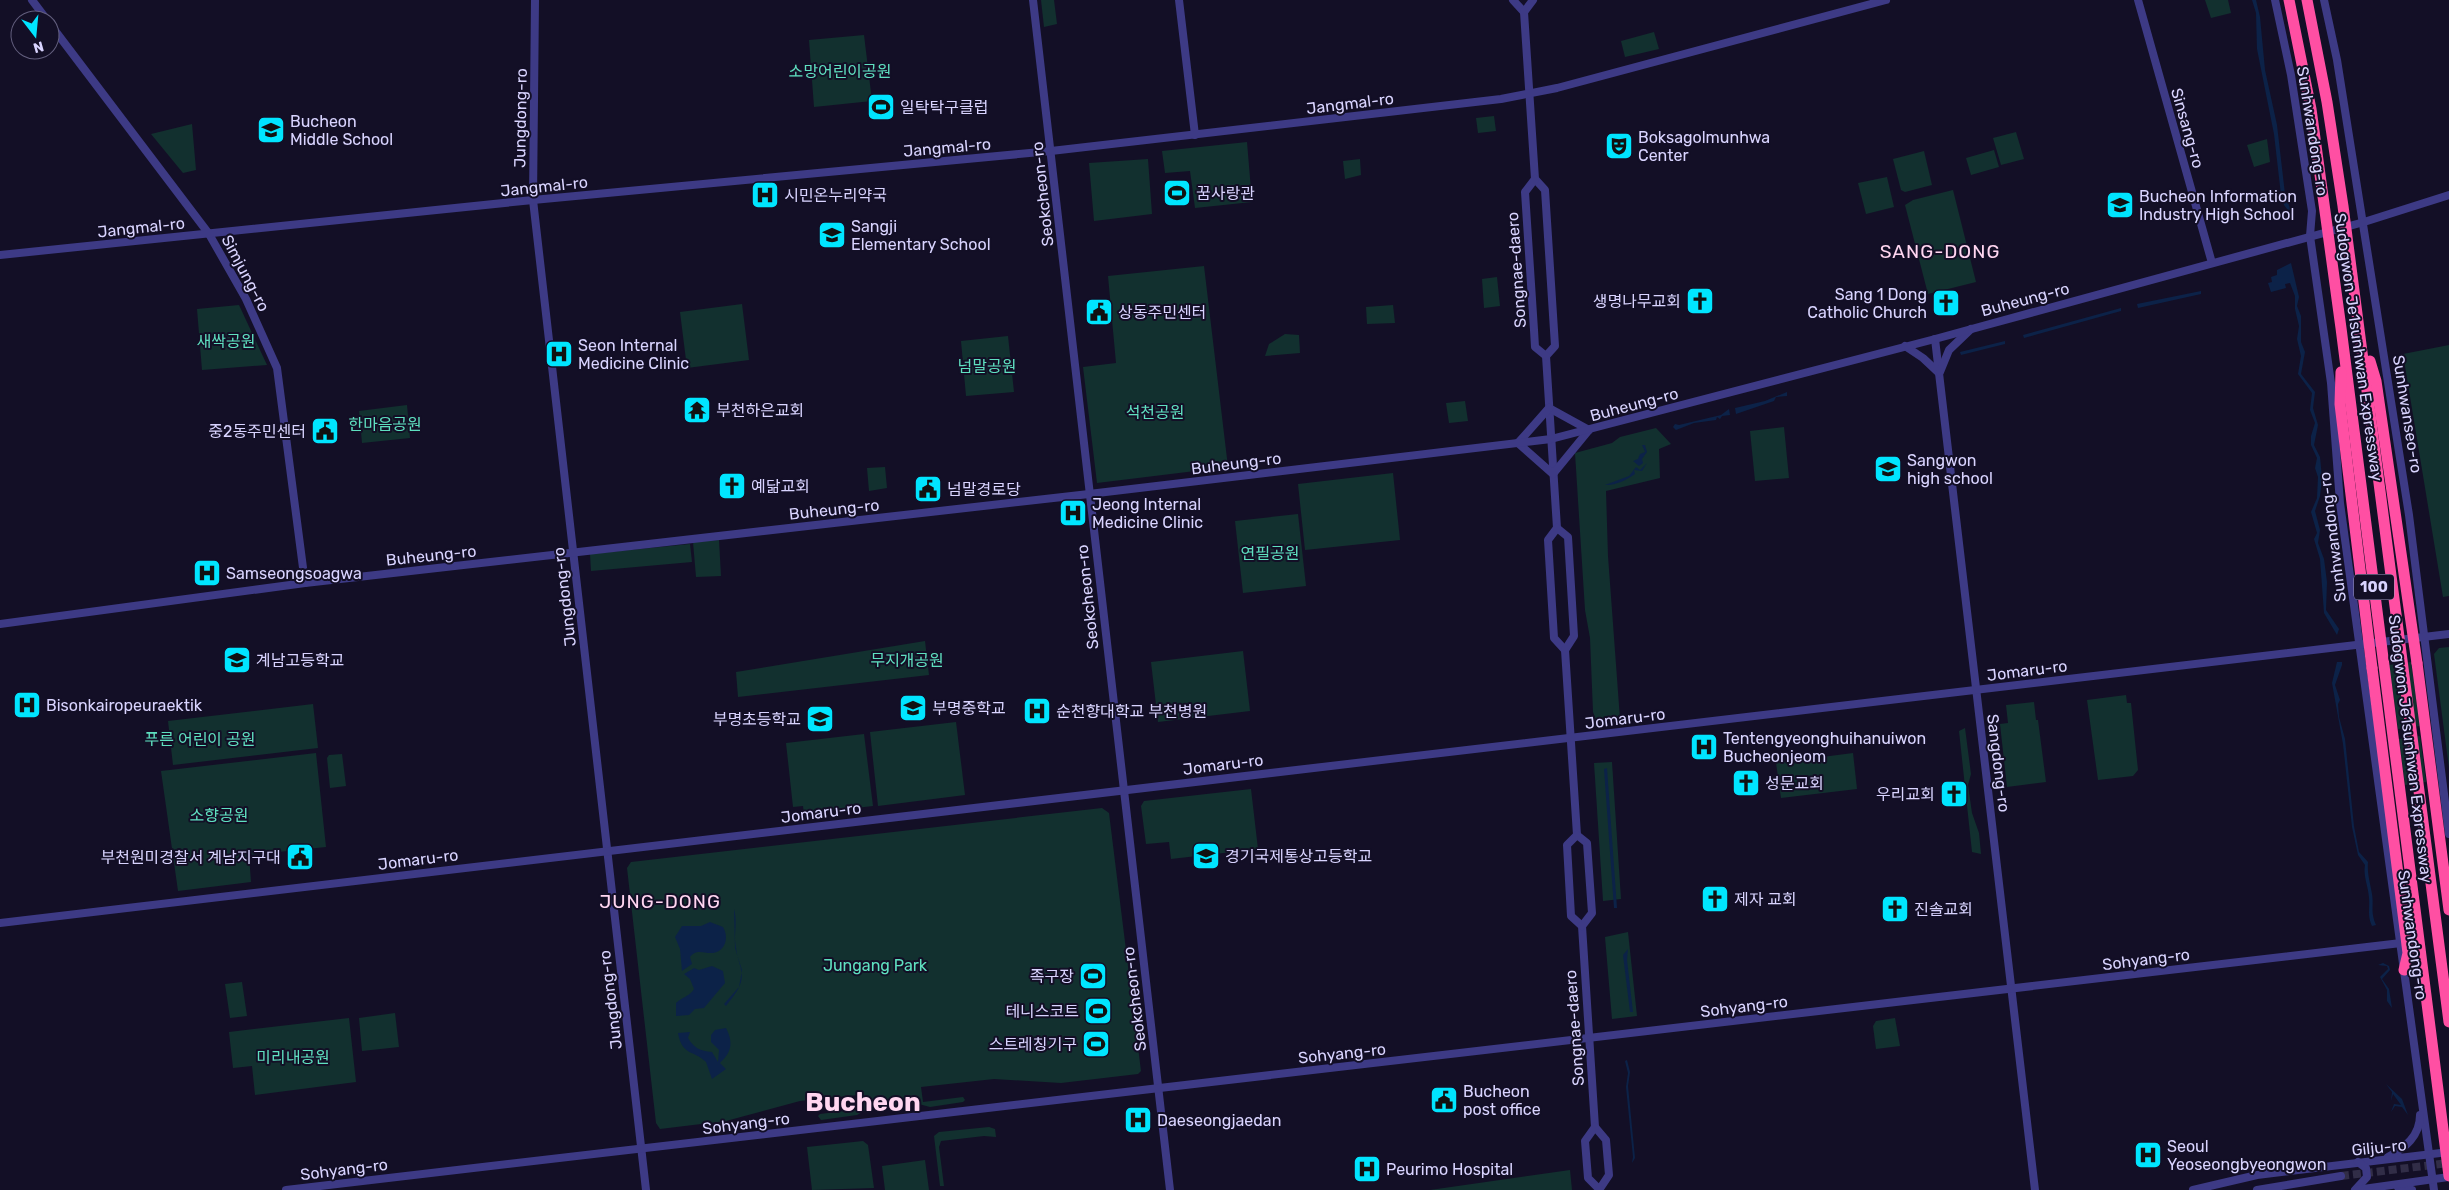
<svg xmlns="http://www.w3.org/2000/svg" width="2449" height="1190" font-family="Rubik,'Noto Sans KR',sans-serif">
	<rect width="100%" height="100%" fill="#130f26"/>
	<!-- green -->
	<g fill="#12302f">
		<polygon points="1041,0 1054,0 1057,24 1044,27"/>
		<polygon points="2205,0 2228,0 2231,13 2211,18"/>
		<polygon points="1654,32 1659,49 1625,57 1621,41"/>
		<polygon points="864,35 872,101 814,107 809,40"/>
		<polygon points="1494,116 1496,131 1478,133 1476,118"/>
		<polygon points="192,124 196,170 183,173 151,134"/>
		<polygon points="2016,132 2024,159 2001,165 1993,138"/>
		<polygon points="2267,139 2270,162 2254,167 2247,145"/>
		<polygon points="1247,142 1252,202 1195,208 1190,171 1165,173 1162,151"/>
		<polygon points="1994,150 1999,167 1971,175 1966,158"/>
		<polygon points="1924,151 1932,185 1905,192 1901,190 1893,159"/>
		<polygon points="1148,159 1152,214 1094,221 1089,163"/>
		<polygon points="1360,159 1361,175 1345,179 1343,161"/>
		<polygon points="1887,177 1894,207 1866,214 1858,183"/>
		<polygon points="1953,190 1976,282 1928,294 1905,205 1913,200"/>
		<polygon points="1204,266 1228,467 1097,483 1083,367 1116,363 1108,276"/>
		<polygon points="1497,277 1500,306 1484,308 1482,279"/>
		<polygon points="742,304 749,360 687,368 680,312"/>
		<polygon points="239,305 267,365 202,370 197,309"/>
		<polygon points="1393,305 1395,323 1367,324 1366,307"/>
		<polygon points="1285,334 1299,335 1300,353 1265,356 1269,344"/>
		<polygon points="1008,336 1014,392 966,396 961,341"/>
		<polygon points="2449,345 2449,596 2443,597 2403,354"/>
		<polygon points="1465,401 1468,421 1449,423 1446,403"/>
		<polygon points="407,405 410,438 362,443 359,411"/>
		<polygon points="1784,427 1789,478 1755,481 1750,431"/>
		<polygon points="1656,428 1671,444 1659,449 1660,478 1606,491 1608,556 1620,719 1596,720 1593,712 1590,638 1585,610 1575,453 1612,443 1620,437"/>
		<polygon points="885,467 887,488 869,491 867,468"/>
		<polygon points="1393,473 1400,540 1305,550 1298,484"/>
		<polygon points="1298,514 1306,586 1243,593 1235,521"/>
		<polygon points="719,540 721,576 696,577 693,542"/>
		<polygon points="690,544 692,562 591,571 590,554"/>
		<polygon points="925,641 929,675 738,697 736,672"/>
		<polygon points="2449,647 2449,768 2434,654 2439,648"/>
		<polygon points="1243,651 1250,711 1158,722 1151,662"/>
		<polygon points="2411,662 2420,726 2398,729 2389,665"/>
		<polygon points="2126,695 2127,703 2131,703 2138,770 2133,776 2098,780 2087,700"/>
		<polygon points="2034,702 2036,720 2038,720 2046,782 2007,787 2000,724 2008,723 2006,705"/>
		<polygon points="313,704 318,748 173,765 168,721"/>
		<polygon points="956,722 965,795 878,806 870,732"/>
		<polygon points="1965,728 1971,774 1968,785 1972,813 1979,833 1981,854 1972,852 1959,731"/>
		<polygon points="864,734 873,806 804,814 803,806 793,807 786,743"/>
		<polygon points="2420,736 2426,782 2405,785 2399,739"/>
		<polygon points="316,753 326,847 249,855 251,882 178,891 161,771"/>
		<polygon points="1853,753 1857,789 1781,798 1776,763"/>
		<polygon points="342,754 346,786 330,788 327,758 329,755"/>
		<polygon points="1612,762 1621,899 1603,901 1594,763"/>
		<polygon points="1251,789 1258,849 1171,859 1169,842 1146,844 1141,806 1144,801"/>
		<polygon points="1102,808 1109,813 1141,1071 1138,1074 1061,1083 994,1079 921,1087 923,1102 963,1097 965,1100 963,1102 930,1107 915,1103 869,1108 857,1115 821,1120 818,1116 820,1114 860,1109 858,1095 800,1101 726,1121 660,1129 656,1123 627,868 631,862"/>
		<polygon points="1628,932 1637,1016 1612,1019 1605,937"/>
		<polygon points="242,982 247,1016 230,1018 225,984"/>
		<polygon points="395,1013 399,1047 362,1051 359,1018"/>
		<polygon points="349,1018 356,1082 255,1095 252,1066 233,1068 229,1032"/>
		<polygon points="1895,1018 1900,1046 1876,1049 1873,1026 1876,1021"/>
		<polygon points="989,1127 995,1129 996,1137 984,1136 941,1141 939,1147 944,1186 940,1186 934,1136 939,1132"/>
		<polygon points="863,1141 868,1145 874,1188 812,1190 807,1147"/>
		<polygon points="925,1160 929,1190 885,1190 882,1166"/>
		<polygon points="1570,1170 1572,1190 1430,1190"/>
	</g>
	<!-- water -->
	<g fill="#0c2248">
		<polygon points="2252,0 2256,0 2260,17 2265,70 2277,125 2285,194 2293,217 2284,205 2281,195 2274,134 2257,49 2256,13"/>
		<polygon points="2291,263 2299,297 2297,306 2301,316 2301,342 2305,352 2301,374 2315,392 2313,408 2318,425 2314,445 2320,457 2322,478 2320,496 2315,511 2320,530 2318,543 2324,559 2327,582 2326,610 2339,629 2337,635 2324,613 2320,559 2314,539 2317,533 2311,512 2317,498 2318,477 2315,468 2317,458 2311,445 2311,436 2315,423 2310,410 2312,393 2298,374 2301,356 2297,339 2299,326 2295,309 2295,296 2290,283 2285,284 2286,288 2271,292 2268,283 2272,282 2271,277 2277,275 2277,270"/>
		<polygon points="2201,291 2201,294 2138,308 2137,304"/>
		<polygon points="2121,308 2121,311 2024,338 2023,335"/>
		<polygon points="2005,341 2005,344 1961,355 1960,352"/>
		<polygon points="1787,392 1787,396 1776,397 1774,401 1736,414 1735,408 1765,401"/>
		<polygon points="1729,409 1730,415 1722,416 1720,419 1717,417 1716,420 1694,423 1676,430 1673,427 1675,424 1679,425 1721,415"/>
		<polygon points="1642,445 1645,445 1647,452 1642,459 1643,463 1639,466 1633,461 1638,459 1640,454 1645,452"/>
		<path d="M1647 463 1642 471 1634 470 1635 474C1627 480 1614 486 1605 485L1629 476 1636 467 1640 470Z"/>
		<path d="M2337 662H2342V665L2335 685 2340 700 2338 704 2339 717 2345 739 2354 826 2359 852 2368 862C2367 874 2370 882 2372 894 2374 906 2370 911 2376 925L2372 926C2367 916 2370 908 2369 898 2368 885 2363 877 2365 865L2358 855 2352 827 2343 744 2332 683Z"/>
		<polygon points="1607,768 1617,908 1614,908 1604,769"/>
		<path d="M734 909C737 918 735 930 735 940 738 974 753 974 726 1006L724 1004 739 987 742 970 735 948Z"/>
		<path d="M710 922 723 927C729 937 726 951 713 953 704 954 697 948 690 957L692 964 682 971 680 949 675 937 682 926H701Z"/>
		<polygon points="1628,949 1627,960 1633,1012 1630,1012 1623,955"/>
		<polygon points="2383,963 2389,966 2390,970 2382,979 2389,989 2392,1008 2387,1001 2387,990 2380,977 2388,969 2387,966 2378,965"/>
		<path d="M712 966 723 971 725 983 704 1008 695 1009 689 1015 676 1016V1003C682 997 689 997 694 989L690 979 684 974 694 968 699 970Z"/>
		<path d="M726 1028C734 1043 731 1053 720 1063L726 1069 712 1079 706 1062C694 1050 682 1056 678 1033L690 1032 688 1038C694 1048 700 1051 712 1052L718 1062 719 1050 711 1042V1035L715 1030Z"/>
		<polygon points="1627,1060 1630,1072 1628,1086 1635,1158 1632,1163 1633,1157 1626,1087 1628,1073 1625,1061"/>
		<polygon points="2386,1084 2402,1099 2408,1115 2402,1107 2395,1106 2391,1112 2394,1104 2401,1105 2393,1094 2391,1101 2392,1092"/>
	</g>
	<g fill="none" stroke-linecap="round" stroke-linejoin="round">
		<!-- minor-tunnel -->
		<polyline stroke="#312d47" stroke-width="8" stroke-dasharray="8 4" stroke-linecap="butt" points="2341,1176 2449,1163"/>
		<!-- minor -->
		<g stroke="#3d3a85" stroke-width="8">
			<polyline points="32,0 47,20"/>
			<polyline points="535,0 533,200 646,1190"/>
			<polyline points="1033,0 1170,1190"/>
			<polyline points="1179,0 1195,135"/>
			<polyline points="1513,0 1524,12"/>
			<polyline points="1533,0 1524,12 1535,179 1545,190 1555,346 1546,356 1557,528 1548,540 1554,638 1565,650"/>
			<polyline points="2138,0 2212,263"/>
			<polyline points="2275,0 2291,75 2312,211 2310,236 2331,383 2340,503 2434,1190"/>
			<polyline points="2324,0 2337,60 2409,515 2449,834"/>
			<polyline points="50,24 209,234 246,299 277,368 305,583"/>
			<polyline points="1535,179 1525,192 1534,330 1535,347 1546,356"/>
			<polyline points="0,255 533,200 1051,151 1501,99 1557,88 1886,0"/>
			<polyline points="1935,339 2035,1190"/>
			<polyline points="1905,346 1923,358 1939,373"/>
			<polyline points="1940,372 1949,350 1971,329"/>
			<polyline points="1549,408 1589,430"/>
			<polyline points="1518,443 1553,474 1589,430"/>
			<polyline points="1518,443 1549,408"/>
			<polyline points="1557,528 1568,537 1574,636 1565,650 1577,835 1567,845 1571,916 1582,926 1595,1127 1606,1140 1609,1175 1599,1190"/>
			<polyline points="0,624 305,583 1089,494 1551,439 1935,339 2364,222 2449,195"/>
			<polyline points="1577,835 1587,843 1592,913 1582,926"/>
			<polyline points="0,923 2449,634"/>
			<polyline points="1595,1127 1585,1141 1588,1178 1599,1189"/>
			<path d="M2388 1157C2405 1148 2420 1136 2420 1115"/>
			<polyline points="2398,1187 2412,1190"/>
			<polyline points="286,1190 2401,943"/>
			<polyline points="2193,1190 2257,1175 2449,1152"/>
			<polyline points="2257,1190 2341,1176"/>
			<polyline points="2355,1190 2367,1177 2366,1168 2358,1162"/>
			<polyline points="2356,1190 2449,1177"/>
		</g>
		<!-- highway -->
		<g stroke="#ff4fa3" stroke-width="11">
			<polyline points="2417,663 2449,910"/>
			<polyline points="2372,668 2408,953 2404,970"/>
		</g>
		<!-- highway-bridge -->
		<g stroke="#ff4fa3" stroke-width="11">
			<polyline points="2289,0 2311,109 2341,328 2449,1176"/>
			<polyline points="2307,0 2327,102 2343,206 2449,1022"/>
			<polyline points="2370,361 2376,381 2417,663"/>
			<polyline points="2341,372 2340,404 2372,668"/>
		</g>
	</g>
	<!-- icons -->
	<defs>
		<g id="stadium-square" transform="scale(1.4375)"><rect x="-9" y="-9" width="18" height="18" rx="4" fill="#00e5ff" stroke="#130f26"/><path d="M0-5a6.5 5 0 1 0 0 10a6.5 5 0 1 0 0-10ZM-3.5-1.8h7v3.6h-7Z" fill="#111"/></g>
		<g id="school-square" transform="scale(1.4375)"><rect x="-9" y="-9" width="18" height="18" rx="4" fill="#00e5ff" stroke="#130f26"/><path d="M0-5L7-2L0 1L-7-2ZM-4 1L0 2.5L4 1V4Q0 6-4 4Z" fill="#111"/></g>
		<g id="theatre-square" transform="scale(1.4375)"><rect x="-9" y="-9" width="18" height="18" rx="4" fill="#00e5ff" stroke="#130f26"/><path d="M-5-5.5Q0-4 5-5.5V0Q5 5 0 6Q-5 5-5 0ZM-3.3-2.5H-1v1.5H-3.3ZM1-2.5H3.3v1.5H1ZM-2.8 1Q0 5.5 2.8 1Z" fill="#111"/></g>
		<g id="hospital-square" transform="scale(1.4375)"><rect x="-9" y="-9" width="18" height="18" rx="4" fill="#00e5ff" stroke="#130f26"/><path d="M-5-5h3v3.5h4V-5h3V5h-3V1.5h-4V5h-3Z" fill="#111"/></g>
		<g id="church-square" transform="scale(1.4375)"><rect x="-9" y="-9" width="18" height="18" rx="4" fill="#00e5ff" stroke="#130f26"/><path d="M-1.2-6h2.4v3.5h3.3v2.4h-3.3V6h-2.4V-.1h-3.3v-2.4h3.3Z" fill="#111"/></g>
		<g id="civic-square" transform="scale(1.4375)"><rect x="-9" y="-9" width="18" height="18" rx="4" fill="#00e5ff" stroke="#130f26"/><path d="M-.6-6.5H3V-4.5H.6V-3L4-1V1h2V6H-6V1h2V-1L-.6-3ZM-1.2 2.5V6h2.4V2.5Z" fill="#111"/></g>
		<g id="temple-square" transform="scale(1.4375)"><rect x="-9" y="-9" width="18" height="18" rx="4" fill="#00e5ff" stroke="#130f26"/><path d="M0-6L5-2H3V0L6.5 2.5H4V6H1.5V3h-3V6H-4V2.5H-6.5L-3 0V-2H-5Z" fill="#111"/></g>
	</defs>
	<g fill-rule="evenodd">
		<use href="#stadium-square" x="881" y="107"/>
		<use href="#school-square" x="271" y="130"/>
		<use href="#theatre-square" x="1619" y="146"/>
		<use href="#stadium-square" x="1177" y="193"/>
		<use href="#hospital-square" x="765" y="195"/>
		<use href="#school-square" x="2120" y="205"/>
		<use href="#school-square" x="832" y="235"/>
		<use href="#church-square" x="1700" y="301"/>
		<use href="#church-square" x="1946" y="303"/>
		<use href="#civic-square" x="1099" y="312"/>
		<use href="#hospital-square" x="559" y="354"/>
		<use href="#temple-square" x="697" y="410"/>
		<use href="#civic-square" x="325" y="431"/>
		<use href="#school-square" x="1888" y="469"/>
		<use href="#church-square" x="732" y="486"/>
		<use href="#civic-square" x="928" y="489"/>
		<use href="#hospital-square" x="1073" y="513"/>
		<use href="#hospital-square" x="207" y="573"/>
		<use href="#school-square" x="237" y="660"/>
		<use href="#hospital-square" x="27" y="705"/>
		<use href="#school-square" x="913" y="708"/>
		<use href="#hospital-square" x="1037" y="711"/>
		<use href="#school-square" x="820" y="719"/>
		<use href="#hospital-square" x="1704" y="747"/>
		<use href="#church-square" x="1746" y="783"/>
		<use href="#church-square" x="1954" y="794"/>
		<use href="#school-square" x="1206" y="856"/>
		<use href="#civic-square" x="300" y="857"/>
		<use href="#church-square" x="1715" y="899"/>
		<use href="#church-square" x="1895" y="909"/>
		<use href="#stadium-square" x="1093" y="976"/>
		<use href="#stadium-square" x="1098" y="1011"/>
		<use href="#stadium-square" x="1096" y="1044"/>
		<use href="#civic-square" x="1444" y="1100"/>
		<use href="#hospital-square" x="1138" y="1120"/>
		<use href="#hospital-square" x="2148" y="1155"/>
		<use href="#hospital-square" x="1367" y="1169"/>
	</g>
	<g text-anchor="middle" stroke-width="4" stroke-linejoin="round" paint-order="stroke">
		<!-- shield labels -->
		<rect fill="#130f26" stroke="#9e99be" stroke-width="1" x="2354" y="574.5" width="40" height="25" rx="4"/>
		<g font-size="15" font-weight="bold" fill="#d9d4ff">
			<text x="2374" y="592">100</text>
		</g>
		<!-- park labels -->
		<g font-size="16" fill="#5fe0c0" stroke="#130f26">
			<text x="840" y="77">소망어린이공원</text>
			<text x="226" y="347">새싹공원</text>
			<text x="987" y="372">넘말공원</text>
			<text x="1155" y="418">석천공원</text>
			<text x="385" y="430">한마음공원</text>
			<text x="1270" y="559">연필공원</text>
			<text x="907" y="666">무지개공원</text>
			<text x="200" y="745">푸른 어린이 공원</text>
			<text x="219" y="821">소향공원</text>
			<text x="875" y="971">Jungang Park</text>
			<text x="293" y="1063">미리내공원</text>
		</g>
		<!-- street labels -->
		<g font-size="16" fill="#d9d4ff" stroke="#130f26">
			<text transform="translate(1350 103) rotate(-7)" y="6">Jangmal-ro</text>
			<text transform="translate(520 118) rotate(-89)" y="6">Jungdong-ro</text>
			<text transform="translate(2188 128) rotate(74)" y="6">Sinsang-ro</text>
			<text transform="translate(2313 131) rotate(81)" y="6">Sunhwandong-ro</text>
			<text transform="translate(947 147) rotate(-5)" y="6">Jangmal-ro</text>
			<text transform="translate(544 186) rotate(-6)" y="6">Jangmal-ro</text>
			<text transform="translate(1042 194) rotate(-96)" y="6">Seokcheon-ro</text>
			<text transform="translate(141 227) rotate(-6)" y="6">Jangmal-ro</text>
			<text transform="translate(1516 270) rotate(-94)" y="6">Songnae-daero</text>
			<text transform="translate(246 273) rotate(62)" y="6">Simjung-ro</text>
			<text transform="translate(2025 299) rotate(-15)" y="6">Buheung-ro</text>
			<text transform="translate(2359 347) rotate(82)" y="6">Sudogwon Je1sunhwan Expressway</text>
			<text transform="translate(1634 404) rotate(-15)" y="6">Buheung-ro</text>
			<text transform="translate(2408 414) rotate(81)" y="6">Sunhwanseo-ro</text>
			<text transform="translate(1236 463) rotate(-7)" y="6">Buheung-ro</text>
			<text transform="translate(834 509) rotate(-6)" y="6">Buheung-ro</text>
			<text transform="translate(2332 537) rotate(-97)" y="6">Sunhwandong-ro</text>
			<text transform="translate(431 555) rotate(-6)" y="6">Buheung-ro</text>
			<text transform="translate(564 597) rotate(-97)" y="6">Jungdong-ro</text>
			<text transform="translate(1087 597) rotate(-96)" y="6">Seokcheon-ro</text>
			<text transform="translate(2027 670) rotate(-7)" y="6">Jomaru-ro</text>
			<text transform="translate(1625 718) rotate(-7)" y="6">Jomaru-ro</text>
			<text transform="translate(2411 749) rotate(83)" y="6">Sudogwon Je1sunhwan Expressway</text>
			<text transform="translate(1999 763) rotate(83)" y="6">Sangdong-ro</text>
			<text transform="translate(1223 764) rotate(-7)" y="6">Jomaru-ro</text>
			<text transform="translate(821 812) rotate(-7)" y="6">Jomaru-ro</text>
			<text transform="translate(418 859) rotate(-7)" y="6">Jomaru-ro</text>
			<text transform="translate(2413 935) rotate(82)" y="6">Sunhwandong-ro</text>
			<text transform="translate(2146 959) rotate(-7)" y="6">Sohyang-ro</text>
			<text transform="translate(1134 999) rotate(-97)" y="6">Seokcheon-ro</text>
			<text transform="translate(610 1000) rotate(-97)" y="6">Jungdong-ro</text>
			<text transform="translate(1744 1006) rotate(-7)" y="6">Sohyang-ro</text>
			<text transform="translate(1574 1028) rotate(-94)" y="6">Songnae-daero</text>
			<text transform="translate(1342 1053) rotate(-6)" y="6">Sohyang-ro</text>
			<text transform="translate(746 1123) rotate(-7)" y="6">Sohyang-ro</text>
			<text transform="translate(2379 1147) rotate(-6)" y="6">Gilju-ro</text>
			<text transform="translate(344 1169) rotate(-7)" y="6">Sohyang-ro</text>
		</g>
		<!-- poi labels -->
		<g font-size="16" fill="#d9d4ff" stroke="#130f26" text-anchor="start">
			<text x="900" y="113">일탁탁구클럽</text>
			<text x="290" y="127">Bucheon<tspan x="290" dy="18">Middle School</tspan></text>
			<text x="1638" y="143">Boksagolmunhwa<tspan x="1638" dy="18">Center</tspan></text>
			<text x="1196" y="199">꿈사랑관</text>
			<text x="784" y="201">시민온누리약국</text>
			<text x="2139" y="202">Bucheon Information<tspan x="2139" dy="18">Industry High School</tspan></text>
			<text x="851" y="232">Sangji<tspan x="851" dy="18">Elementary School</tspan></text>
			<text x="1927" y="300" text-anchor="end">Sang 1 Dong<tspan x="1927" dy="18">Catholic Church</tspan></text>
			<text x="1681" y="307" text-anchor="end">생명나무교회</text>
			<text x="1118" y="318">상동주민센터</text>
			<text x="578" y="351">Seon Internal<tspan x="578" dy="18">Medicine Clinic</tspan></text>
			<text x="716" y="416">부천하은교회</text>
			<text x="306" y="437" text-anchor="end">중2동주민센터</text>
			<text x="1907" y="466">Sangwon<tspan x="1907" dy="18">high school</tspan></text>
			<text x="751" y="492">예닮교회</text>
			<text x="947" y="495">넘말경로당</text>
			<text x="1092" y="510">Jeong Internal<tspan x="1092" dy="18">Medicine Clinic</tspan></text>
			<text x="226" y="579">Samseongsoagwa</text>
			<text x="256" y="666">계남고등학교</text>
			<text x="46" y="711">Bisonkairopeuraektik</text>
			<text x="932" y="714">부명중학교</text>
			<text x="1056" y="717">순천향대학교 부천병원</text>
			<text x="801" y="725" text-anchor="end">부명초등학교</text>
			<text x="1723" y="744">Tentengyeonghuihanuiwon<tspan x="1723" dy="18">Bucheonjeom</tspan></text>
			<text x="1765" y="789">성문교회</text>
			<text x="1935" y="800" text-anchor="end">우리교회</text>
			<text x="1225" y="862">경기국제통상고등학교</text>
			<text x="281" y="863" text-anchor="end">부천원미경찰서 계남지구대</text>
			<text x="1734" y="905">제자 교회</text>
			<text x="1914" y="915">진솔교회</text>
			<text x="1074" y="982" text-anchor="end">족구장</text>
			<text x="1079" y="1017" text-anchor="end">테니스코트</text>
			<text x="1077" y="1050" text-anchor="end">스트레칭기구</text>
			<text x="1463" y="1097">Bucheon<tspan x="1463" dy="18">post office</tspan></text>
			<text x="1157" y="1126">Daeseongjaedan</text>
			<text x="2167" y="1152">Seoul<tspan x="2167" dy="18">Yeoseongbyeongwon</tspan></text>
			<text x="1386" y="1175">Peurimo Hospital</text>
		</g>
		<!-- quarter labels -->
		<g font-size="19" letter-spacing="1" fill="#ffd6f0" stroke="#130f26">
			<text x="1940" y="258">SANG-DONG</text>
			<text x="660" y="908">JUNG-DONG</text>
		</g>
		<!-- town labels -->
		<g font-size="26" font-weight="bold" fill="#ffd6f0" stroke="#130f26">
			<text x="863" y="1111">Bucheon</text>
		</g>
	</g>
	<!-- north arrow -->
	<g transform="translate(35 35) rotate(164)"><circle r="24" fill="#130f26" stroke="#625e7d"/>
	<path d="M0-4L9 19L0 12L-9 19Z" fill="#00e5ff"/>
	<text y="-8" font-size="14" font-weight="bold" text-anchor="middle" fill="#d9d4ff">N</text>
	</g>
</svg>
